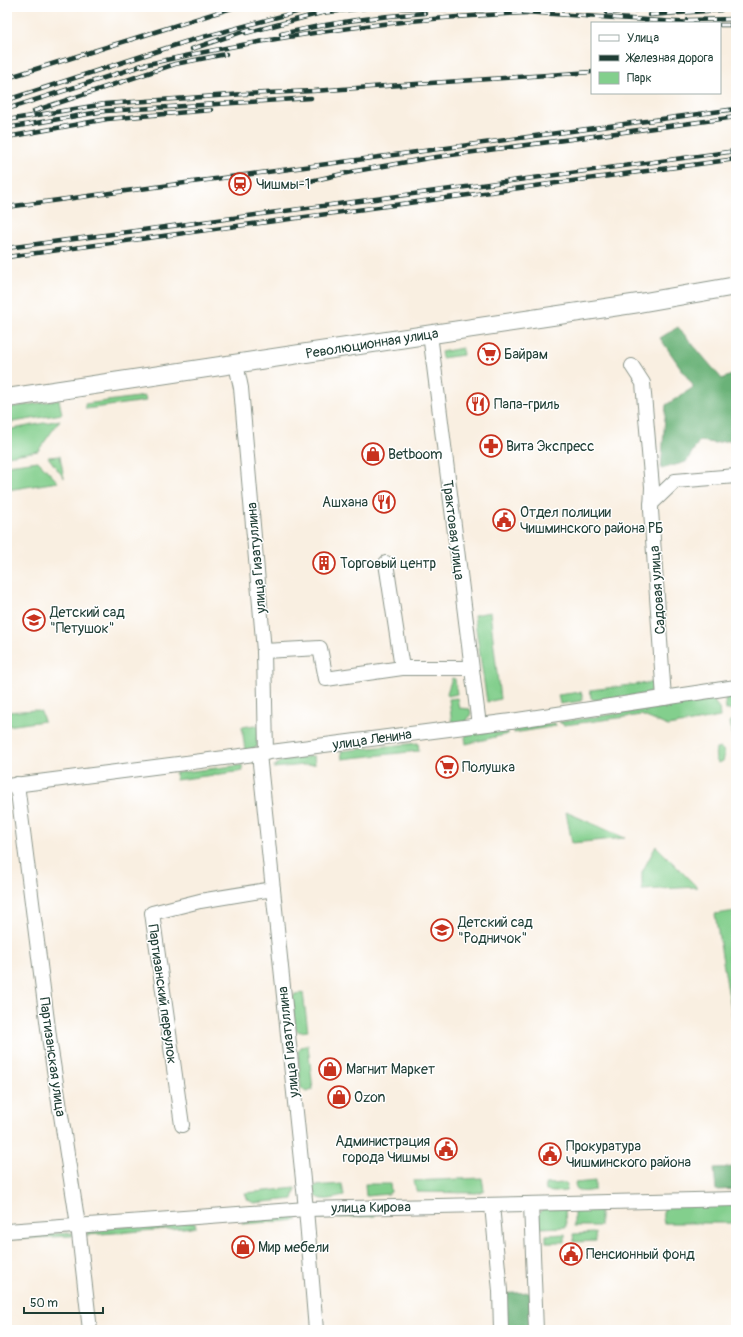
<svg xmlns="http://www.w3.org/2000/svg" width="743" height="1337" font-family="Pangolin,sans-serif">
	<rect width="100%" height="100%" fill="#fff"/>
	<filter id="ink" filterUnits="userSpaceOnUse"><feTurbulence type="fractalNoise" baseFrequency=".025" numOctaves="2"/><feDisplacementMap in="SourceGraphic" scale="8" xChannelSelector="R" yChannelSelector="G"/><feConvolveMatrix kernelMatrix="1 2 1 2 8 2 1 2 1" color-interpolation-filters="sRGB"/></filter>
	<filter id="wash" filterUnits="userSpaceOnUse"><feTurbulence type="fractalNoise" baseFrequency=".012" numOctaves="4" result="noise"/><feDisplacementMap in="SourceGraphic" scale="16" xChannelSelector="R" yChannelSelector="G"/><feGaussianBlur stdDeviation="0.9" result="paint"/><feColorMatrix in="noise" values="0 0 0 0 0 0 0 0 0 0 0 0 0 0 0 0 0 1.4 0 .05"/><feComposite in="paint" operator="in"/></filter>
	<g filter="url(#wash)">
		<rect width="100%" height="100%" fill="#f9efe1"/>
		<!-- green -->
		<g fill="#83cf8d" stroke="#518660">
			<polygon points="462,348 463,355 442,358 441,352"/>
			<polygon points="145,396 146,401 86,409 85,404"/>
			<polygon points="59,400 62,414 7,423 7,408"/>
			<polygon points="60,420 38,451 7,456 7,430"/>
			<polygon points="60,456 64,478 48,457"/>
			<polygon points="38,461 58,482 7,490 7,465"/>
			<polygon points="490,612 500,699 487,702 474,615"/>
			<polygon points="452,678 455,679 457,694 448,696 447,693"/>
			<path d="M656 682C654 688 651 692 645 694L594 700 591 698 590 690Z"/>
			<polygon points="581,692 583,699 582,701 560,704 558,695"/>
			<polygon points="736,692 736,709 726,710 725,701 726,694"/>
			<polygon points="457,698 459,708 470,709 471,713 467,721 452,724 449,699"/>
			<polygon points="713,700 719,708 720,717 668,726 641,715 564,725 559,722"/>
			<polygon points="35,710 41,712 44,721 7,726 7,712"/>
			<polygon points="736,720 736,757 735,757 730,721"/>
			<polygon points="555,723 556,726 514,733 514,728"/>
			<polygon points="256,725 260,728 257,747 245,751 242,727"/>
			<polygon points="507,729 508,734 466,744 465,737 467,734"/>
			<polygon points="418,743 419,751 342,759 341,751"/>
			<path d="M721 748C725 752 725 756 723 761L718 763C715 759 715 754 716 749Z"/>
			<polygon points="314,756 315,764 273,768 278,763 284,760"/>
			<polygon points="242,765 243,771 176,780 175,773"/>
			<polygon points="566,812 625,838 572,843"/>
			<polygon points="656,846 697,887 642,890 642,872"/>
			<polygon points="736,911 736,1020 733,1021 715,914"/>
			<polygon points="303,993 308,1031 300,1032 296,1030 292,999 295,994"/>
			<polygon points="308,1045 313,1090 306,1092 301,1088 298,1051 301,1047"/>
			<polygon points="482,1178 484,1190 477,1193 417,1192 413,1181"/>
			<path d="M595 1181V1190C586 1191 576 1195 575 1183Z"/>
			<polygon points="566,1183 567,1186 566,1191 554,1192 546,1191 545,1184"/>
			<path d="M342 1184 344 1196C329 1199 316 1205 312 1186Z"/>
			<polygon points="365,1184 390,1184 391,1192 388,1194 366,1196"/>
			<polygon points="296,1188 293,1199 254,1203 248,1200 245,1193"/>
			<path d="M731 1204 735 1209V1223H664C662 1216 662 1211 667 1205Z"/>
			<polygon points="565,1206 566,1227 538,1228 538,1214 543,1208"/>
			<polygon points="574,1206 598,1207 600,1210 600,1226 574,1226"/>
			<polygon points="373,1211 375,1216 314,1219 319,1214"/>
			<polygon points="294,1216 298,1220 242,1224 244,1219"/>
			<polygon points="195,1222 196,1227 86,1235 90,1229"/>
			<polygon points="73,1233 72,1236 7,1239 7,1235"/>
			<polygon points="595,1233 596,1241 574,1242 573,1234"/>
			<polygon points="565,1234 565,1242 546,1242 546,1235"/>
		</g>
		<!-- forest -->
		<g fill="#6ab278" stroke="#447856">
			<polygon points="678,327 722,379 736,373 736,439 715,443 699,441 686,462 661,469 666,405 694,387 660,338"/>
			<polygon points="736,1167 736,1189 716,1190 714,1168"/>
			<polygon points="530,1292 532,1330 502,1330 501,1294"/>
		</g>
	</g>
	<g filter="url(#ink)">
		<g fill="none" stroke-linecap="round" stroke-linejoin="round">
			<!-- minor casing -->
			<g stroke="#8c968a" stroke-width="16">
				<g id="minor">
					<polyline points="430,334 479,725"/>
					<polyline points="236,364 241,388 264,651 266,753"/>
					<polyline points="632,366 643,383 652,487 651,510 664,698"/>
					<polyline points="651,504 675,481 736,476"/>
					<polyline points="386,563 402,668"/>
					<polyline points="264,651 320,648 326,679 402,668 471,668"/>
					<polyline points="259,754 306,1209 316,1330"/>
					<polyline points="17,784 50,1044 78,1225 90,1330"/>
					<polyline points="7,786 511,721 736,687"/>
					<polyline points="182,1125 152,913 200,901 273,889"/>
					<polyline points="531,1204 536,1330"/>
					<polyline points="492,1205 500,1291 501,1330"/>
					<polyline points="7,1231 306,1209 736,1199"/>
				</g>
			</g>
			<!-- major casing -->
			<g stroke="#8c968a" stroke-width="20">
				<polyline id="major" points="7,398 639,303 736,286"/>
			</g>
			<!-- minor -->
			<use href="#minor" stroke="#fff" stroke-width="14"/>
			<!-- major -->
			<use href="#major" stroke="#fff" stroke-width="18"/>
			<!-- rail casing -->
			<g stroke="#1f3d34" stroke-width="4.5">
				<g id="rail">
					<polyline points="523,12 693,23"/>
					<polyline points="321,13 373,7 483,10"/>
					<polyline points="607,13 664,7"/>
					<polyline points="650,15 721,10"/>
					<polyline points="688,20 736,19"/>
					<polyline points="720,25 736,25"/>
					<polyline points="246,33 325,12"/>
					<path d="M281 34C328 23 377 16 425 13"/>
					<polyline points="192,49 250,29"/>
					<path d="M139 66C266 37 397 18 527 13"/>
					<polyline points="7,78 235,7"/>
					<polyline points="7,100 185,42 315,7"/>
					<polyline points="7,109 144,65"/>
					<polyline points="34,111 175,64 226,54"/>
					<polyline points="7,120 105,104 244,94 313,91 592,72"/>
					<polyline points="7,128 105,111 311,98"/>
					<polyline points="7,137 107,119 211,110"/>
					<polyline points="283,187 356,171 429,158 736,117"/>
					<polyline points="7,207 736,109"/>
					<polyline points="7,248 736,151"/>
					<polyline points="7,257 736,159"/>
				</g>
			</g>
			<!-- rail -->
			<use href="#rail" stroke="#fff" stroke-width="3" stroke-dasharray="9" stroke-linecap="butt"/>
		</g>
	</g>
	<!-- icons -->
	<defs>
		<g id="station-ring" transform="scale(1.15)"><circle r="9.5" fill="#fff" stroke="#c8321e" stroke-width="1.5"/><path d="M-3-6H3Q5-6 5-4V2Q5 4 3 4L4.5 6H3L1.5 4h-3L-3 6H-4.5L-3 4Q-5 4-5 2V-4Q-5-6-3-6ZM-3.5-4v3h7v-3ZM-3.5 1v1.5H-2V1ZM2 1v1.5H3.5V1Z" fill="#c8321e"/></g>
		<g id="supermarket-ring" transform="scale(1.15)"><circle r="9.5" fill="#fff" stroke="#c8321e" stroke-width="1.5"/><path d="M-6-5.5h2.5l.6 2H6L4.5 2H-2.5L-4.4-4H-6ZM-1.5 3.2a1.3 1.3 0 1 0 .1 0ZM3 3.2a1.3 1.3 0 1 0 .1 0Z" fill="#c8321e"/></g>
		<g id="restaurant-ring" transform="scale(1.15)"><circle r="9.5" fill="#fff" stroke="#c8321e" stroke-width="1.5"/><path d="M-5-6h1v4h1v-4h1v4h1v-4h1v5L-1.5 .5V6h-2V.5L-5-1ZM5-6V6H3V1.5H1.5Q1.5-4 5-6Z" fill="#c8321e"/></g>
		<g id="pharmacy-ring" transform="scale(1.15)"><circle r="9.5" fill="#fff" stroke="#c8321e" stroke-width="1.5"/><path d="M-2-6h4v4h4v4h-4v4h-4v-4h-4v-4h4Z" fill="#c8321e"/></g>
		<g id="shop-ring" transform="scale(1.15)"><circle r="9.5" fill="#fff" stroke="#c8321e" stroke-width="1.5"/><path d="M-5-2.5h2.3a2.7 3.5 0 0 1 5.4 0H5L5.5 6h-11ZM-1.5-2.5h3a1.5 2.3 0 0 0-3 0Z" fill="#c8321e"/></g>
		<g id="civic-ring" transform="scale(1.15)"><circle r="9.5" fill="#fff" stroke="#c8321e" stroke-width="1.5"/><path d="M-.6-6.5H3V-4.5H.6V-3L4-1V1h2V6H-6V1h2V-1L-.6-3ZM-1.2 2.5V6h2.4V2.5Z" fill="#c8321e"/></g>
		<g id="building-ring" transform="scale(1.15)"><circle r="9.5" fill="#fff" stroke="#c8321e" stroke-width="1.5"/><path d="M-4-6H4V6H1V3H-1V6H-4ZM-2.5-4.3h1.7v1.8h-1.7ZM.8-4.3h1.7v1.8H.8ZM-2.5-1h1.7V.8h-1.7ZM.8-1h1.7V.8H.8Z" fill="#c8321e"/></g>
		<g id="school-ring" transform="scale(1.15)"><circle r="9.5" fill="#fff" stroke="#c8321e" stroke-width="1.5"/><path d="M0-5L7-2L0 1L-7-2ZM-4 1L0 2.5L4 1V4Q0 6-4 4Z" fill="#c8321e"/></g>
	</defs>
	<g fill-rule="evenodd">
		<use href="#station-ring" x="240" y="184"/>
		<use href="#supermarket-ring" x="489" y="354"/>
		<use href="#restaurant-ring" x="478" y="404"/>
		<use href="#pharmacy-ring" x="491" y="446"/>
		<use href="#shop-ring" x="373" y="454"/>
		<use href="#restaurant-ring" x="384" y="502"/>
		<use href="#civic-ring" x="504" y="520"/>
		<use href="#building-ring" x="324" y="563"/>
		<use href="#school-ring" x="34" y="620"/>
		<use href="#supermarket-ring" x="447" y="767"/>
		<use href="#school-ring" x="442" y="930"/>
		<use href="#shop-ring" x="330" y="1069"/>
		<use href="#shop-ring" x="339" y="1097"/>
		<use href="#civic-ring" x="446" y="1149"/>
		<use href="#civic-ring" x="550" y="1154"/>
		<use href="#shop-ring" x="243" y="1247"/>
		<use href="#civic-ring" x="571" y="1254"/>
	</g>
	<g text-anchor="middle" stroke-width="3" stroke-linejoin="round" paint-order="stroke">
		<!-- poi labels -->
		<g font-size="14" fill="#1f3d34" stroke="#fff" text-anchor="start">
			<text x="256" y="189">Чишмы-1</text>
			<text x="504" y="359">Байрам</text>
			<text x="494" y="409">Папа-гриль</text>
			<text x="506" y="451">Вита Экспресс</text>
			<text x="388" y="459">Betboom</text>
			<text x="368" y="507" text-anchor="end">Ашхана</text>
			<text x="520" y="517">Отдел полиции<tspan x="520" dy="16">Чишминского района РБ</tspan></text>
			<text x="340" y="568">Торговый центр</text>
			<text x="50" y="617">Детский сад<tspan x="50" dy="16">"Петушок"</tspan></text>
			<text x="462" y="772">Полушка</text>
			<text x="458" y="927">Детский сад<tspan x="458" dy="16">"Родничок"</tspan></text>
			<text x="346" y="1074">Магнит Маркет</text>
			<text x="354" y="1102">Ozon</text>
			<text x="430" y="1146" text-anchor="end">Администрация<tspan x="430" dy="16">города Чишмы</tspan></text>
			<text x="566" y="1151">Прокуратура<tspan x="566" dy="16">Чишминского района</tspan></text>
			<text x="258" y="1252">Мир мебели</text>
			<text x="586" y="1259">Пенсионный фонд</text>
		</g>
		<!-- street labels -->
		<g font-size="14" fill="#1f3d34" stroke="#fff">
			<text transform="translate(372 343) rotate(-9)" y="5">Революционная улица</text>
			<text transform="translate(454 530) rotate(83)" y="5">Трактовая улица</text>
			<text transform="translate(256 558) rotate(-95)" y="5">улица Гизатуллина</text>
			<text transform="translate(657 590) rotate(-94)" y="5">Садовая улица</text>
			<text transform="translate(372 739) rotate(-8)" y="5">улица Ленина</text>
			<text transform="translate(163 994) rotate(82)" y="5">Партизанский переулок</text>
			<text transform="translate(288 1042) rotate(-96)" y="5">улица Гизатуллина</text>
			<text transform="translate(53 1057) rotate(82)" y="5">Партизанская улица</text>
			<text transform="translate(371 1207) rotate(-1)" y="5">улица Кирова</text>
		</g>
	</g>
	<!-- margin -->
	<rect width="743" height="1337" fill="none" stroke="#fff" stroke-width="24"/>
	<!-- legend -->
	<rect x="591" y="22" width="130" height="72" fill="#ffffff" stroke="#a5b1ae"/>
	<rect x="599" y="35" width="20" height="6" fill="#ffffff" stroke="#a5b1ae"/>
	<text x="627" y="42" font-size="12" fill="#1f3d34">Улица</text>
	<rect x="599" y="55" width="20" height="6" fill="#1f3d34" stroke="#a5b1ae"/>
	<text x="627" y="62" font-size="12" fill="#1f3d34">Железная дорога</text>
	<rect x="599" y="72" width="20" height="12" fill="#83cf8d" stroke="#a5b1ae"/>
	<text x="627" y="82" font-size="12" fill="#1f3d34">Парк</text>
	<!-- scale -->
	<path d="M24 1307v6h79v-6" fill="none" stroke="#1f3d34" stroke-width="2"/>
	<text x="30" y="1307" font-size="12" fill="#1f3d34" stroke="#ffffff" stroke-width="3" paint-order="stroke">50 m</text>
</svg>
